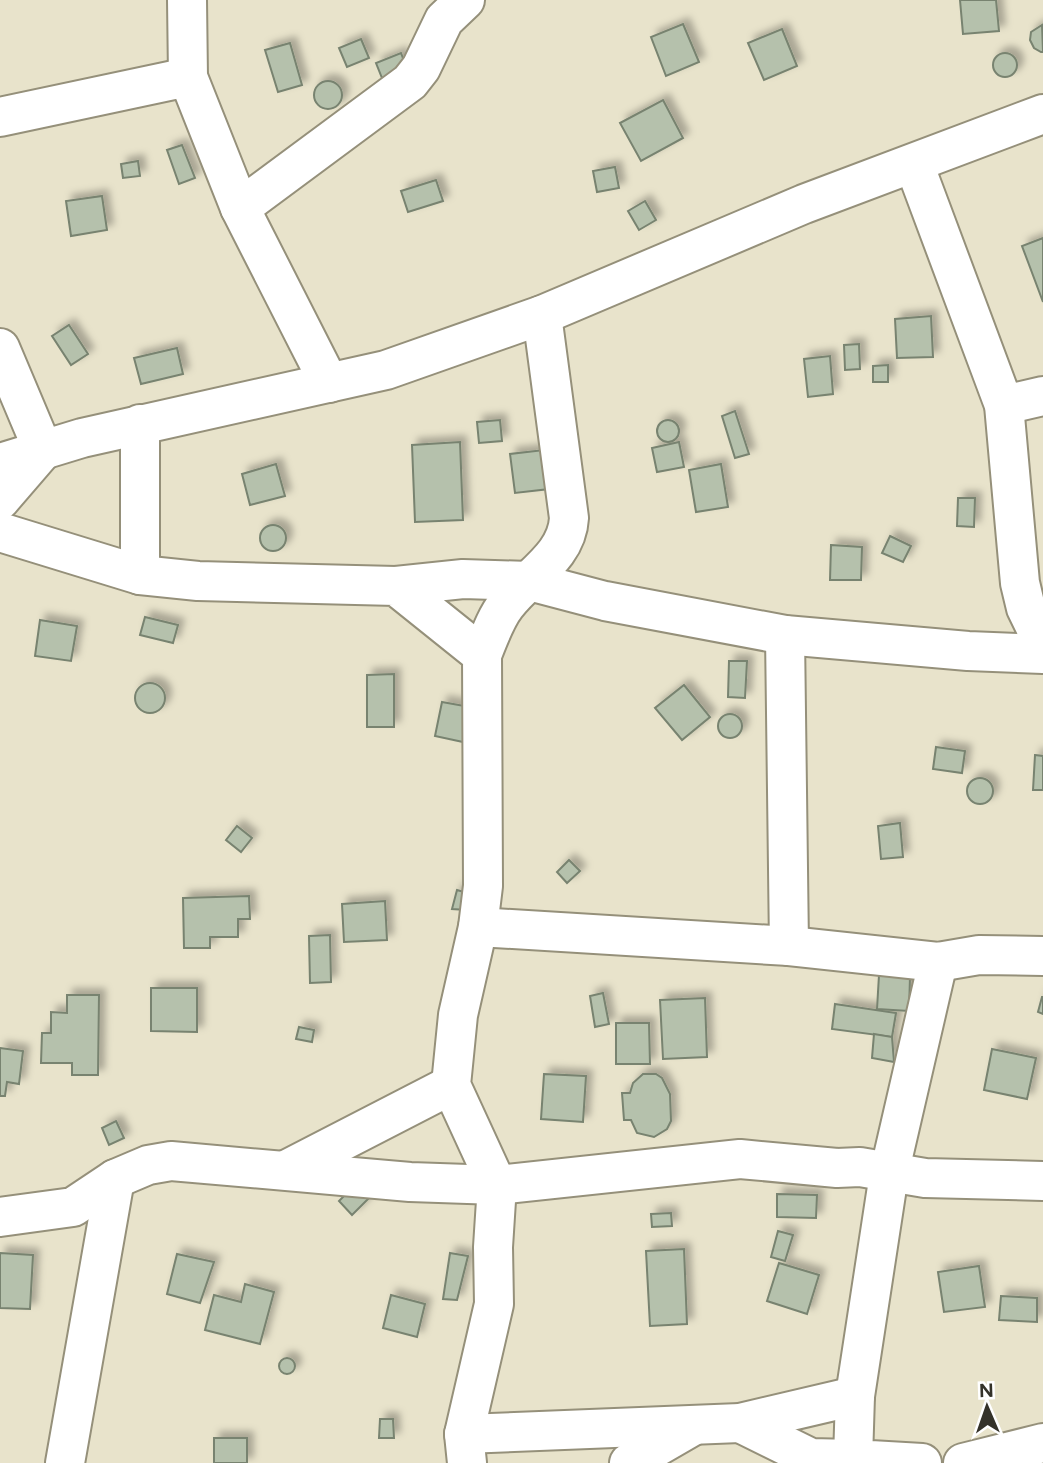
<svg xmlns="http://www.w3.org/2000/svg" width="1043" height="1463" font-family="Figtree,sans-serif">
	<defs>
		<filter id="shadow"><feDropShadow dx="6" dy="-6" stdDeviation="3.5" flood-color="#0004"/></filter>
	</defs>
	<rect width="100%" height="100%" fill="#e8e3cb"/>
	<!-- building -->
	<g fill="#b5c1ac" stroke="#788370" stroke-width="2" filter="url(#shadow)">
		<polygon points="960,0 996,0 999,31 963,34"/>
		<polygon points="683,24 699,62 666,76 651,37"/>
		<polygon points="1042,25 1043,52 1041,52 1034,48 1030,40 1031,32"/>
		<polygon points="782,29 797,66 764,80 748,43"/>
		<polygon points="361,39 369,58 347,67 339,48"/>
		<polygon points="290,43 302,85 278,92 265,50"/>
		<polygon points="401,53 407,69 382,78 376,63"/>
		<circle cx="1005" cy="65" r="12"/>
		<circle cx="328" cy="95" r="14"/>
		<polygon points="663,100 683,138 641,161 620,123"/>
		<polygon points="182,145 195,178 179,184 167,150"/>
		<polygon points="138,161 140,176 123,178 121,164"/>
		<polygon points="615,167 619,188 597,192 593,171"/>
		<polygon points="436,180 443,201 408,212 401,191"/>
		<polygon points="102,196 107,230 71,236 66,201"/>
		<polygon points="645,201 656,220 639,230 628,211"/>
		<polygon points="1043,238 1043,302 1022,246"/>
		<polygon points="931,316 933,357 897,358 895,319"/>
		<polygon points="69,325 88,354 71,365 52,336"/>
		<polygon points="859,344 860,369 845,370 844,345"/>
		<polygon points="177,348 183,374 141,384 134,358"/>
		<polygon points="830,356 833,394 808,397 804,359"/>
		<polygon points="888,365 888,382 873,382 873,366"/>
		<polygon points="735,411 749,454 735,458 722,416"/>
		<circle cx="668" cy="431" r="11"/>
		<polygon points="500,420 502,441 479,443 477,422"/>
		<polygon points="460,442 463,520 415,522 412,445"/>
		<polygon points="679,442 684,467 657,472 652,448"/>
		<polygon points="544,450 549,489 515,493 510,454"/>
		<polygon points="276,464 285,496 250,505 242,474"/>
		<polygon points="721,464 728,507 696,512 689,470"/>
		<polygon points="958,498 975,498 974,527 957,526"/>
		<circle cx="273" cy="538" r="13"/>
		<polygon points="890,536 911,546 903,562 882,553"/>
		<polygon points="831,545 862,547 861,580 830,580"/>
		<polygon points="145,617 178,625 173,643 140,635"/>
		<polygon points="40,620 77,626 71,661 35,656"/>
		<polygon points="729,661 747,661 745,698 728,697"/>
		<polygon points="394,674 394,727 367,727 367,675"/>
		<circle cx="150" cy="698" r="15"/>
		<polygon points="684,685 710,717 682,740 655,708"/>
		<polygon points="442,702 470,707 463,742 435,736"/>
		<circle cx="730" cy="726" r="12"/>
		<polygon points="936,747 965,751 962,773 933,769"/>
		<polygon points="1035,755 1043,756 1043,790 1033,790"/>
		<circle cx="980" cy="791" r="13"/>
		<polygon points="900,823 903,857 881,859 878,826"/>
		<polygon points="237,826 252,838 241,852 226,840"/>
		<polygon points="569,860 580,871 567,883 557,872"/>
		<polygon points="457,890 471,894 467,910 452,909"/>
		<polygon points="249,896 250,919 238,919 238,937 210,937 210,948 184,948 183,898"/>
		<polygon points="385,901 387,940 344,942 342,904"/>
		<polygon points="330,935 331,982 310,983 309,936"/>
		<polygon points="879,975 910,977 909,1011 877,1009"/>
		<polygon points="151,988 197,988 197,1032 151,1031"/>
		<polygon points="603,993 609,1024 595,1027 590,996"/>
		<polygon points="67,995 99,995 98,1075 72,1075 72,1063 41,1063 42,1033 51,1033 51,1012 67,1013"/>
		<polygon points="1042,997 1043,997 1043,1014 1038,1012"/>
		<polygon points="705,998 707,1057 663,1059 660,1000"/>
		<polygon points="835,1004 896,1013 892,1037 832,1029"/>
		<polygon points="616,1023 649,1023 650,1064 616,1064"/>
		<polygon points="299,1027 314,1030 312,1042 296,1039"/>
		<polygon points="874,1034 892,1037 894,1062 872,1058"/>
		<polygon points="0,1048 23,1051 19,1084 7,1082 5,1096 0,1096"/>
		<polygon points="992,1049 1036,1058 1027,1099 984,1090"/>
		<polygon points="544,1074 586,1076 583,1122 541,1119"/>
		<polygon points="643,1074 656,1074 662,1078 670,1094 671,1121 667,1129 654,1137 637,1133 631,1120 624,1120 622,1093 630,1093 633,1083"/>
		<polygon points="116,1121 124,1138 109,1145 102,1128"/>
		<polygon points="354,1186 368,1199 352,1215 339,1201"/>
		<polygon points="777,1194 817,1195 816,1218 777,1217"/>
		<polygon points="671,1213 672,1226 652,1227 651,1214"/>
		<polygon points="778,1231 793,1235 785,1261 771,1257"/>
		<polygon points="684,1249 687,1324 650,1326 646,1251"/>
		<polygon points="0,1253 33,1255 30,1309 0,1308"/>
		<polygon points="450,1253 468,1256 457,1300 443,1299"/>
		<polygon points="177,1254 214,1262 200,1303 167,1294"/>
		<polygon points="779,1263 819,1275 807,1314 767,1301"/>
		<polygon points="979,1266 985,1307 944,1312 938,1272"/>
		<polygon points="245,1284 274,1292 260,1344 205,1330 214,1295 241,1302"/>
		<polygon points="391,1295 425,1304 417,1337 383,1328"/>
		<polygon points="1001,1296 1037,1298 1037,1322 999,1320"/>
		<circle cx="287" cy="1366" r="8"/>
		<polygon points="380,1419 393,1419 394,1438 379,1438"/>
		<rect x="214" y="1438" width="33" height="25"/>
	</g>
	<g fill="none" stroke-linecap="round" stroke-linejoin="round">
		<!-- minor casing -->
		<g stroke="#95907a" stroke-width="42">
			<g id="minor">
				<polyline points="187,0 188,77 240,208 329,383"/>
				<polyline points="0,117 188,77"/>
				<polyline points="914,164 1004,405 1020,583 1026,608 1043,643"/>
				<polyline points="240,208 410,82 421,68 444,20 465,0"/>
				<polyline points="0,348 43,450 0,500"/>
				<polyline points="1004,405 1043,396"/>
				<polyline points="0,463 82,438 386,370 542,315 804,204 1043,114"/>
				<polyline points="0,532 140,575 198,581 396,586 482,655 483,886 478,927 458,1015 451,1085 497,1185 493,1247 494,1304 464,1434 467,1463"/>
				<polyline points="140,575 140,424"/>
				<polyline points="396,586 463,579 529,581 605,601 785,635 968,651 1043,654"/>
				<polyline points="785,635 789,946"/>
				<path d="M482 655C489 638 495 619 506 605 528 576 567 557 569 518L542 315"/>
				<polyline points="478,927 789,946 938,962 979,955 1043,956"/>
				<polyline points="288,1169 451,1085"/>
				<polyline points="0,1217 73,1207 115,1179 148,1165 171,1161 410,1182 497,1185 740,1159 837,1168 860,1167 925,1178 1043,1181"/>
				<polyline points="740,1423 811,1458 853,1459"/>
				<polyline points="464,1434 740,1423 855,1396"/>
				<polyline points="65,1463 115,1179"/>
				<polyline points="629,1463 691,1427"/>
				<polyline points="922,1463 853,1459 855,1396 889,1174 938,962"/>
				<polyline points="963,1463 1043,1443"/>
			</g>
		</g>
		<!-- minor -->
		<use href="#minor" stroke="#fff" stroke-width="38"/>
	</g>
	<!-- north arrow -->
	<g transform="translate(987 1407) rotate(358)" stroke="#ffffff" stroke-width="5" paint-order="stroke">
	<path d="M0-5L12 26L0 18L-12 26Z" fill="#343229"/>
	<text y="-10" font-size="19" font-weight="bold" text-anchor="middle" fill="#343229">N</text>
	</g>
</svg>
